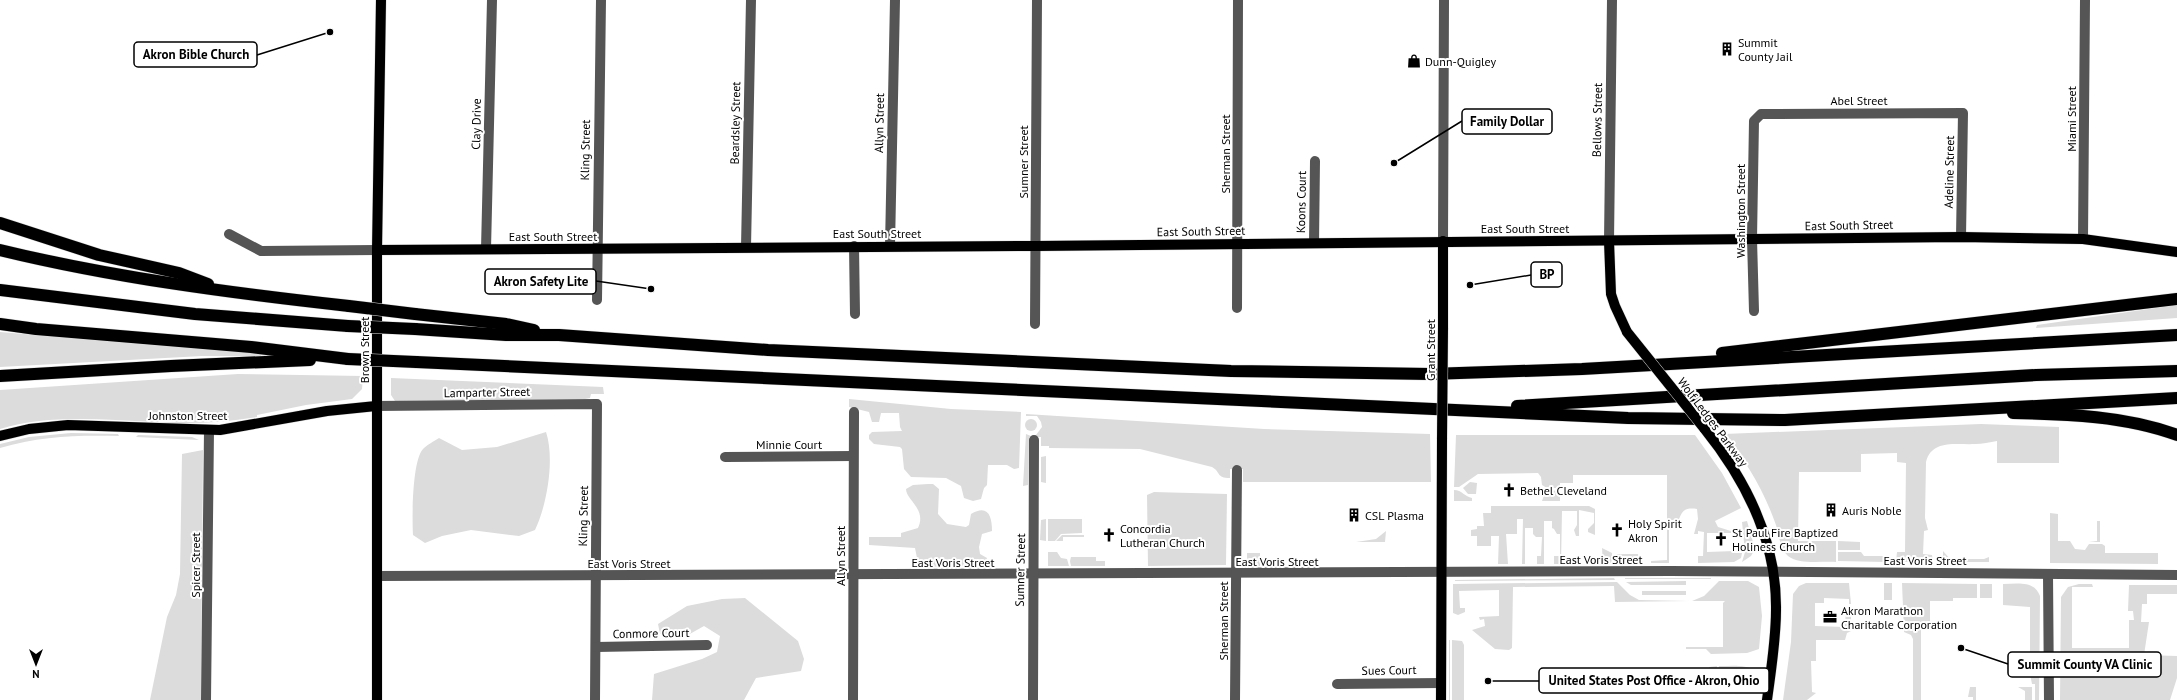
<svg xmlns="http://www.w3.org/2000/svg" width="2177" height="700" viewBox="0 0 2177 700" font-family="'PT Sans',sans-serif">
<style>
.green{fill:#dcdcdc}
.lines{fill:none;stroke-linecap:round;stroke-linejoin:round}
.major-casing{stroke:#dbdbdb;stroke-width:11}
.highway-casing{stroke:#dbdbdb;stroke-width:13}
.minor{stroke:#555;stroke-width:10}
.major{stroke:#000;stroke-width:10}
.highway{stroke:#000;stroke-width:12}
.major-bridge-casing{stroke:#dbdbdb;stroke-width:11;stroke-linecap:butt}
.highway-bridge-casing{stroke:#dbdbdb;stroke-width:13;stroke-linecap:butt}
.major-bridge{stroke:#000;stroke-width:10}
.highway-bridge{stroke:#000;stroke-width:12}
.labels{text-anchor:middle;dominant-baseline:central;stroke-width:4;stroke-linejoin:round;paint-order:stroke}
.poi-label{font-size:12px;fill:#000;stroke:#fff;text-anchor:start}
.street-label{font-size:12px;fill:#000;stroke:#fff}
.leader{fill:none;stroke:#000;stroke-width:1.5}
.callout-dot{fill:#000;stroke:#fff;stroke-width:1.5}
.callout{fill:#fff;stroke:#000;stroke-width:1.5}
.callout-label{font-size:13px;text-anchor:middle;font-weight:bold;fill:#000}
</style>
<rect width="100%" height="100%" fill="#fff"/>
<!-- green -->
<g class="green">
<polygon points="2177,305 2177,318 2036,328 2037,325"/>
<polygon points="0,332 261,354 261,356 202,356 0,367"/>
<path d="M238 374 363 376 362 389 352 399 306 405 257 415V417C222 423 189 424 154 422 101 420 51 414 0 429V390Z"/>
<polygon points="391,378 603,387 604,394 591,394 590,398 585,399 395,401 391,395"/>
<polygon points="849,399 951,409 1021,412 1019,468 1014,469 1007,465 988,465 987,485 984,488 981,499 973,501 964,498 961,486 946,478 911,477 904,469 902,449 900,447 874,444 869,439 869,435 872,432 902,431 900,427 899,413 881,413 879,422 872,422 869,412 849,407"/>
<path d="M1026 414 1264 429 1430 434 1431 482H1243V469H1230V478C1216 478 1221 472 1212 467L1140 449 1049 448V446H1041V437H1029L1028 485 1023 486 1026 434 1031 436 1036 435 1042 427 1041 422 1037 416H1026Z"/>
<circle cx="1031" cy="425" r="6"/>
<path d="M1981 424 2059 427V463H1997V441C1990 442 1982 444 1975 444 1956 445 1932 439 1926 462L1925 518 1928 530 1924 531 1923 554 1932 555 1933 562H1896L1897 552H1905L1906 463 1897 462V453L1861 454V472H1799L1798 541H1836V562C1821 561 1800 565 1788 556 1780 549 1779 535 1776 525 1764 491 1747 462 1724 434Z"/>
<path d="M546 432C555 459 547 505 535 530L519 536 471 530 442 536 425 543 413 535C412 518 412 461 423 449 427 445 434 441 439 438L462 450 497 447Z"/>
<path d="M71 433 118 434 119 436C78 435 40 436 0 448V444L29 437Z"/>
<polygon points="138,435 192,437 199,440 136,437"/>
<path d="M1456 435H1695L1722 473 1741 508 1715 521 1718 527 1731 531V533H1707V552L1735 551V553H1742L1741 558 1734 562 1698 563V556H1703L1704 532 1698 531V534H1694L1698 519 1697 509C1682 507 1681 513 1677 526L1669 529V563H1651V561L1667 560V475H1573V483H1560V488H1547L1542 485 1541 477 1538 473 1478 474 1459 487H1454Z"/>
<polygon points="203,450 201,700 150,700 167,617 176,595 180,574 182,454"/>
<polygon points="1046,456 1046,483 1041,482 1041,457"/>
<polygon points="1470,482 1477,483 1476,494 1468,494 1463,488"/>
<path d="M928 484H933L939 489 938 514 947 524 966 527 969 525 971 514C988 504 992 516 992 531L982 534 979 547 980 554 987 558 985 565 924 567 918 563 915 548 869 545V537H901V533L918 528C927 509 906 500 906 489L913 485Z"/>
<path d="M1454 490C1462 490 1465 497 1472 498V501H1454Z"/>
<polygon points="1546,490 1560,491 1560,501 1542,501"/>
<polygon points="1154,492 1227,494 1226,565 1148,566 1147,495"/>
<polygon points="1491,506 1589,506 1595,509 1595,535 1588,532 1588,529 1594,523 1594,513 1579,510 1579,536 1576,536 1574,530 1577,525 1577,511 1562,511 1561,564 1554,564 1554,556 1560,556 1560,534 1557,534 1554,529 1552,528 1552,521 1544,521 1544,564 1537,564 1537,556 1541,556 1542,537 1536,537 1533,534 1533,528 1525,528 1525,564 1522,564 1523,519 1517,519 1517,534 1506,534 1508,564 1498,564 1499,536 1491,536 1491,546 1477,546 1477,536 1471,536 1471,530 1477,529 1477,526 1484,526 1483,513 1491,513"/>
<polygon points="2050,513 2058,514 2058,541 2070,541 2075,549 2085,550 2089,544 2102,544 2105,546 2105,553 2158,553 2158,564 2050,563"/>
<polygon points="1046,519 1046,541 1040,540 1041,520"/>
<polygon points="1048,519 1082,519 1082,533 1061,534 1055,541 1048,541"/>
<polygon points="1747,521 1755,549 1751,556 1742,562 1745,552 1742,522"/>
<polygon points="2097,521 2100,521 2100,542 2089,542 2097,541"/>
<polygon points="1386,531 1385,542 1356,542 1376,539"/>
<polygon points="1062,535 1084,535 1084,537 1063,537 1063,541 1056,541"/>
<polygon points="1838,541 1860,542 1860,550 1838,550"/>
<polygon points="1602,548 1612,553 1612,563 1603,563"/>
<polygon points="1943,551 1950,559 1984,559 1989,557 1989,562 1943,562"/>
<polygon points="1048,552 1057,552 1061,558 1067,559 1069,566 1048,566"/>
<polygon points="1838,552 1861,552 1864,556 1885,556 1885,562 1838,561"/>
<rect x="1247" y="553" width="13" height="13"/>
<polygon points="1617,554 1638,554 1639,563 1617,563"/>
<polygon points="1071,557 1096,557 1096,561 1105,561 1105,566 1071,566 1070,561"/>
<polygon points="1614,578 1615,580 1455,581 1455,580"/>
<rect x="1625" y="578" width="86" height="1"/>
<polygon points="1686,581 1686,585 1631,585 1626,582"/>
<polygon points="1719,581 1748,581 1759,587 1762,616 1759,649 1747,653 1711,654 1706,649 1686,649 1686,647 1723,647 1723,603 1725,601 1692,601 1704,596"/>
<polygon points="1617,582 1630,595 1639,600 1690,601 1615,602 1614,586 1513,587 1512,648 1509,650 1495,649 1472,630 1485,626 1484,619 1480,620 1479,617 1499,616 1499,590 1459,591 1460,608 1465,608 1465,612 1458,615 1453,613 1453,584"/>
<polygon points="1806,583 1849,583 1851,604 1849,604 1849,599 1824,598 1824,603 1815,603 1815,626 1845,627 1846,607 1851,607 1851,631 1847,633 1845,640 1816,640 1816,661 1811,661 1812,692 1816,693 1807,700 1783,700 1791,642 1793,594 1799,586"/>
<rect x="1884" y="583" width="8" height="17"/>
<polygon points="1902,583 1977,584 1977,598 1953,598 1953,601 1930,601 1930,621 1921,622 1921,700 1913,700 1913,639 1911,635 1904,632"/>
<rect x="1980" y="584" width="12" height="14"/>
<path d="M2003 584C2017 584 2034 580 2040 596L2039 700H2035V684H2032L2030 674V607L2003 605Z"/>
<polygon points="2079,584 2092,584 2093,587 2072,587 2072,648 2129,648 2129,620 2134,620 2133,611 2128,611 2129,585 2177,585 2177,594 2147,594 2147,604 2142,604 2141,622 2149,622 2144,655 2177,656 2177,678 2170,700 2060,700 2061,597 2068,587"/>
<rect x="1642" y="591" width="44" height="4"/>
<polygon points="745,598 798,641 804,659 801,671 756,678 744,700 652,700 654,674 702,659 717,652 720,636 704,626 688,635 660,634 658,624 687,606 722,599"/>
<rect x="1449" y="640" width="1" height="60"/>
<polygon points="1452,640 1462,641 1464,645 1464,700 1452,700"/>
<polygon points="1717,666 1712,693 1709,693 1709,667"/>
<path d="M1719 666C1732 666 1745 664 1756 671L1753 687 1724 688 1715 690V683Z"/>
<polygon points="1970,687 1976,687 1976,700 1973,700 1973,697 1968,697"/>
<polygon points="2018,687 2032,687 2032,700 2025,700 2025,691"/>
</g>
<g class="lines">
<!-- major casing -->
<g class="major-casing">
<g id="major">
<polyline points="1609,241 1611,294 1615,306 1627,332"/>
<polyline points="377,250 1035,246 1961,237 2083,239 2177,252"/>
<polyline points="1443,328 1443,241"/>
<path d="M1704 428C1746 480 1777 541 1776 610 1776 640 1771 670 1767 700"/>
<polyline points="0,436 29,429 68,425 220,430 327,411 376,406"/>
<polyline points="377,700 377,250 381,0"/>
<polyline points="1441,700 1442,439"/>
</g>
</g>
<!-- highway casing -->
<g class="highway-casing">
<g id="highway">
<polyline points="0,223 99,255 179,273 208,284"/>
<path d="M0 250C115 278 232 293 349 306"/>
<polyline points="0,290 195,314 348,326"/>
<polyline points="415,314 506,324 534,330"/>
<polyline points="0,324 36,329 251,347 348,359"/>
<polyline points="415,329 506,335 559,335 768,350 1231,371 1430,374 1582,369 2177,335"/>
<polyline points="1722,353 2177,299"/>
<polyline points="416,362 1628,418 1785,420 2177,398"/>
<polyline points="0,376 171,366 310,360"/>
<polyline points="1517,406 2036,375 2177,371"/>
<path d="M2013 413C2067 414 2126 416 2177 435"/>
</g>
</g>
<!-- minor -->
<g class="minor">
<polyline points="229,234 261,251 377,250"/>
<polyline points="2083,239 2085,0"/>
<polyline points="1443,241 1444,0"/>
<polyline points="1609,241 1612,0"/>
<polyline points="1314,243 1315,161"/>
<polyline points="854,246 855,314"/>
<polyline points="890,246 895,0"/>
<polyline points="746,247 751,0"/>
<polyline points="486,249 492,0"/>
<polyline points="597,300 601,0"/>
<polyline points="1237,308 1238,0"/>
<polyline points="1754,311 1752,239 1754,121 1761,114 1963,113 1961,237"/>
<polyline points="1035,324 1037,0"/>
<polyline points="376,406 597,404 595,700"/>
<polyline points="725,457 853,456"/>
<polyline points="2048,574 2049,700"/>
<polyline points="377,576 1671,571 2177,575"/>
<polyline points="596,647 707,645"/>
<polyline points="1337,684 1441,683"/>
<polyline points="206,700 209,430"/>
<polyline points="853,700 854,412"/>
<polyline points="1033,700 1034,440"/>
<polyline points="1235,700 1237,470"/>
</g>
<!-- major -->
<use href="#major" class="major"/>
<!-- highway -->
<use href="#highway" class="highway"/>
<!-- major-bridge casing -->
<g class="major-bridge-casing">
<g id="major-bridge">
<polyline points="1627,332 1704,428"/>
<polyline points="1442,439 1443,328"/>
</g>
</g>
<!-- highway-bridge casing -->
<g class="highway-bridge-casing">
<g id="highway-bridge">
<polyline points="349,306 415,314"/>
<polyline points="348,326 415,329"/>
<polyline points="348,359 416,362"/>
</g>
</g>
<!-- major-bridge -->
<use href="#major-bridge" class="major-bridge"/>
<!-- highway-bridge -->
<use href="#highway-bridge" class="highway-bridge"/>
</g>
<!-- icons -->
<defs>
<g id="building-bare" transform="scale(1.08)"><path d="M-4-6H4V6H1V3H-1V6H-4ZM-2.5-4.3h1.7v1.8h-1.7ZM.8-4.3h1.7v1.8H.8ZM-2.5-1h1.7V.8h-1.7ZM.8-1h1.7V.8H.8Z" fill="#000" stroke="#fff" stroke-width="2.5" paint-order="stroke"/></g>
<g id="shop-bare" transform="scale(1.08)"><path d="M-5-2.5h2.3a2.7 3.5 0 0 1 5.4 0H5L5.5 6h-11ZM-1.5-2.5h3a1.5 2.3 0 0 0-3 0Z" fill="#000" stroke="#fff" stroke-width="2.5" paint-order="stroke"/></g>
<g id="church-bare" transform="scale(1.08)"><path d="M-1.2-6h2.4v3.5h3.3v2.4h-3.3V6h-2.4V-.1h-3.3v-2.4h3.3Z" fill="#000" stroke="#fff" stroke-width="2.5" paint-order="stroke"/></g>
<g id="office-bare" transform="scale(1.08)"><path d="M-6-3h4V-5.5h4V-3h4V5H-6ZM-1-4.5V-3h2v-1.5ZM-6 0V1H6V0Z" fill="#000" stroke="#fff" stroke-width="2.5" paint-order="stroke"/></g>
</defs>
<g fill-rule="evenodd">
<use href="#building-bare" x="1727" y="49"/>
<use href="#shop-bare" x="1414" y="61"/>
<use href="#church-bare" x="1509" y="490"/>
<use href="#building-bare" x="1831" y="510"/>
<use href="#building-bare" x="1354" y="515"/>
<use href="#church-bare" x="1617" y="530"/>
<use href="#church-bare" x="1109" y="535"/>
<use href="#church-bare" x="1721" y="539"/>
<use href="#office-bare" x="1830" y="617"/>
</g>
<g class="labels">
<!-- poi labels -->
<g class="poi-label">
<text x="1738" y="42">Summit<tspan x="1738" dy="14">County Jail</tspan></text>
<text x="1425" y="61">Dunn-Quigley</text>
<text x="1520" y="490">Bethel Cleveland</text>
<text x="1842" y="510">Auris Noble</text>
<text x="1365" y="515">CSL Plasma</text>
<text x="1628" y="523">Holy Spirit<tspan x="1628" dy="14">Akron</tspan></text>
<text x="1120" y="528">Concordia<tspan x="1120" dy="14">Lutheran Church</tspan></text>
<text x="1732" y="532">St Paul Fire Baptized<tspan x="1732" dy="14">Holiness Church</tspan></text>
<text x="1841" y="610">Akron Marathon<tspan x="1841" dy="14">Charitable Corporation</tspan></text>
</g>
<!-- street labels -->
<g class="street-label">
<text x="1859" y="100">Abel Street</text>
<text transform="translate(2071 119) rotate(-90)">Miami Street</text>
<text transform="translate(1597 120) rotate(-89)">Bellows Street</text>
<text transform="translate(735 123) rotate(-89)">Beardsley Street</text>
<text transform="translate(879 123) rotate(-89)">Allyn Street</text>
<text transform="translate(476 124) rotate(-89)">Clay Drive</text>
<text transform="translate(585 150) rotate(-89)">Kling Street</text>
<text transform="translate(1225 154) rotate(-90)">Sherman Street</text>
<text transform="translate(1023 162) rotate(-90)">Sumner Street</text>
<text transform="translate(1949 172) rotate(-89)">Adeline Street</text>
<text transform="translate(1301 202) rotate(-89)">Koons Court</text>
<text transform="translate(1740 211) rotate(-90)">Washington Street</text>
<text transform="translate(1849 225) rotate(-1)">East South Street</text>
<text x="1525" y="228">East South Street</text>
<text transform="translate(1201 231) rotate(-1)">East South Street</text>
<text x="877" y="233">East South Street</text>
<text x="553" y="236">East South Street</text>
<text transform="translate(364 350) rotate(-90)">Brown Street</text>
<text transform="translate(1430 350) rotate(-90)">Grant Street</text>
<text transform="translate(487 392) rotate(-1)">Lamparter Street</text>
<text x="188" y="415">Johnston Street</text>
<text transform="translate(1713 422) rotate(53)">Wolf Ledges Parkway</text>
<text x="789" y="444">Minnie Court</text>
<text transform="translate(583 516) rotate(-89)">Kling Street</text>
<text transform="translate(840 556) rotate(-90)">Allyn Street</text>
<text x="1601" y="559">East Voris Street</text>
<text x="1925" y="560">East Voris Street</text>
<text x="1277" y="561">East Voris Street</text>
<text x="953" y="562">East Voris Street</text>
<text x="629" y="563">East Voris Street</text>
<text transform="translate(195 565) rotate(-90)">Spicer Street</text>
<text transform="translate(1020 570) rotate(-89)">Sumner Street</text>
<text transform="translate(1223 621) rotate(-90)">Sherman Street</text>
<text transform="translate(651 633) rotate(-1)">Conmore Court</text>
<text transform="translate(1389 670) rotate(-1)">Sues Court</text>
</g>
</g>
<!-- callouts -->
<path class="leader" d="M330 32L257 55M1394 163L1462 121M1470 285L1531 275M651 289L596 281M1961 648L2008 664M1488 681L1539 681"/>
<g class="callout-dot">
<circle cx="330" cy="32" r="4"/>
<circle cx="1394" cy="163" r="4"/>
<circle cx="1470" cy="285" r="4"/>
<circle cx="651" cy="289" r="4"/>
<circle cx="1961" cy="648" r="4"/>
<circle cx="1488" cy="681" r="4"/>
</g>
<g class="callout">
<rect x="134" y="42" width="123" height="25" rx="4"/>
<rect x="1462" y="109" width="90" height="25" rx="4"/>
<rect x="1531" y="262" width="31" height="25" rx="4"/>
<rect x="485" y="269" width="111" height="25" rx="4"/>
<rect x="2008" y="652" width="153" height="25" rx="4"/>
<rect x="1539" y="668" width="230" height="25" rx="4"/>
</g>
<g class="callout-label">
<text x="196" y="59">Akron Bible Church</text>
<text x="1507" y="126">Family Dollar</text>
<text x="1547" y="279">BP</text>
<text x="541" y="286">Akron Safety Lite</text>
<text x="2085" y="669">Summit County VA Clinic</text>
<text x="1654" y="685">United States Post Office - Akron, Ohio</text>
</g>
<!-- north arrow -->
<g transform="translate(36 664) rotate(180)" stroke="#ffffff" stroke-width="3" paint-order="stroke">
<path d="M0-3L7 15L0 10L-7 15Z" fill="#000000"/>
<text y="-6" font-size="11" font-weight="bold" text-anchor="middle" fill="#000000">N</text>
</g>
</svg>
